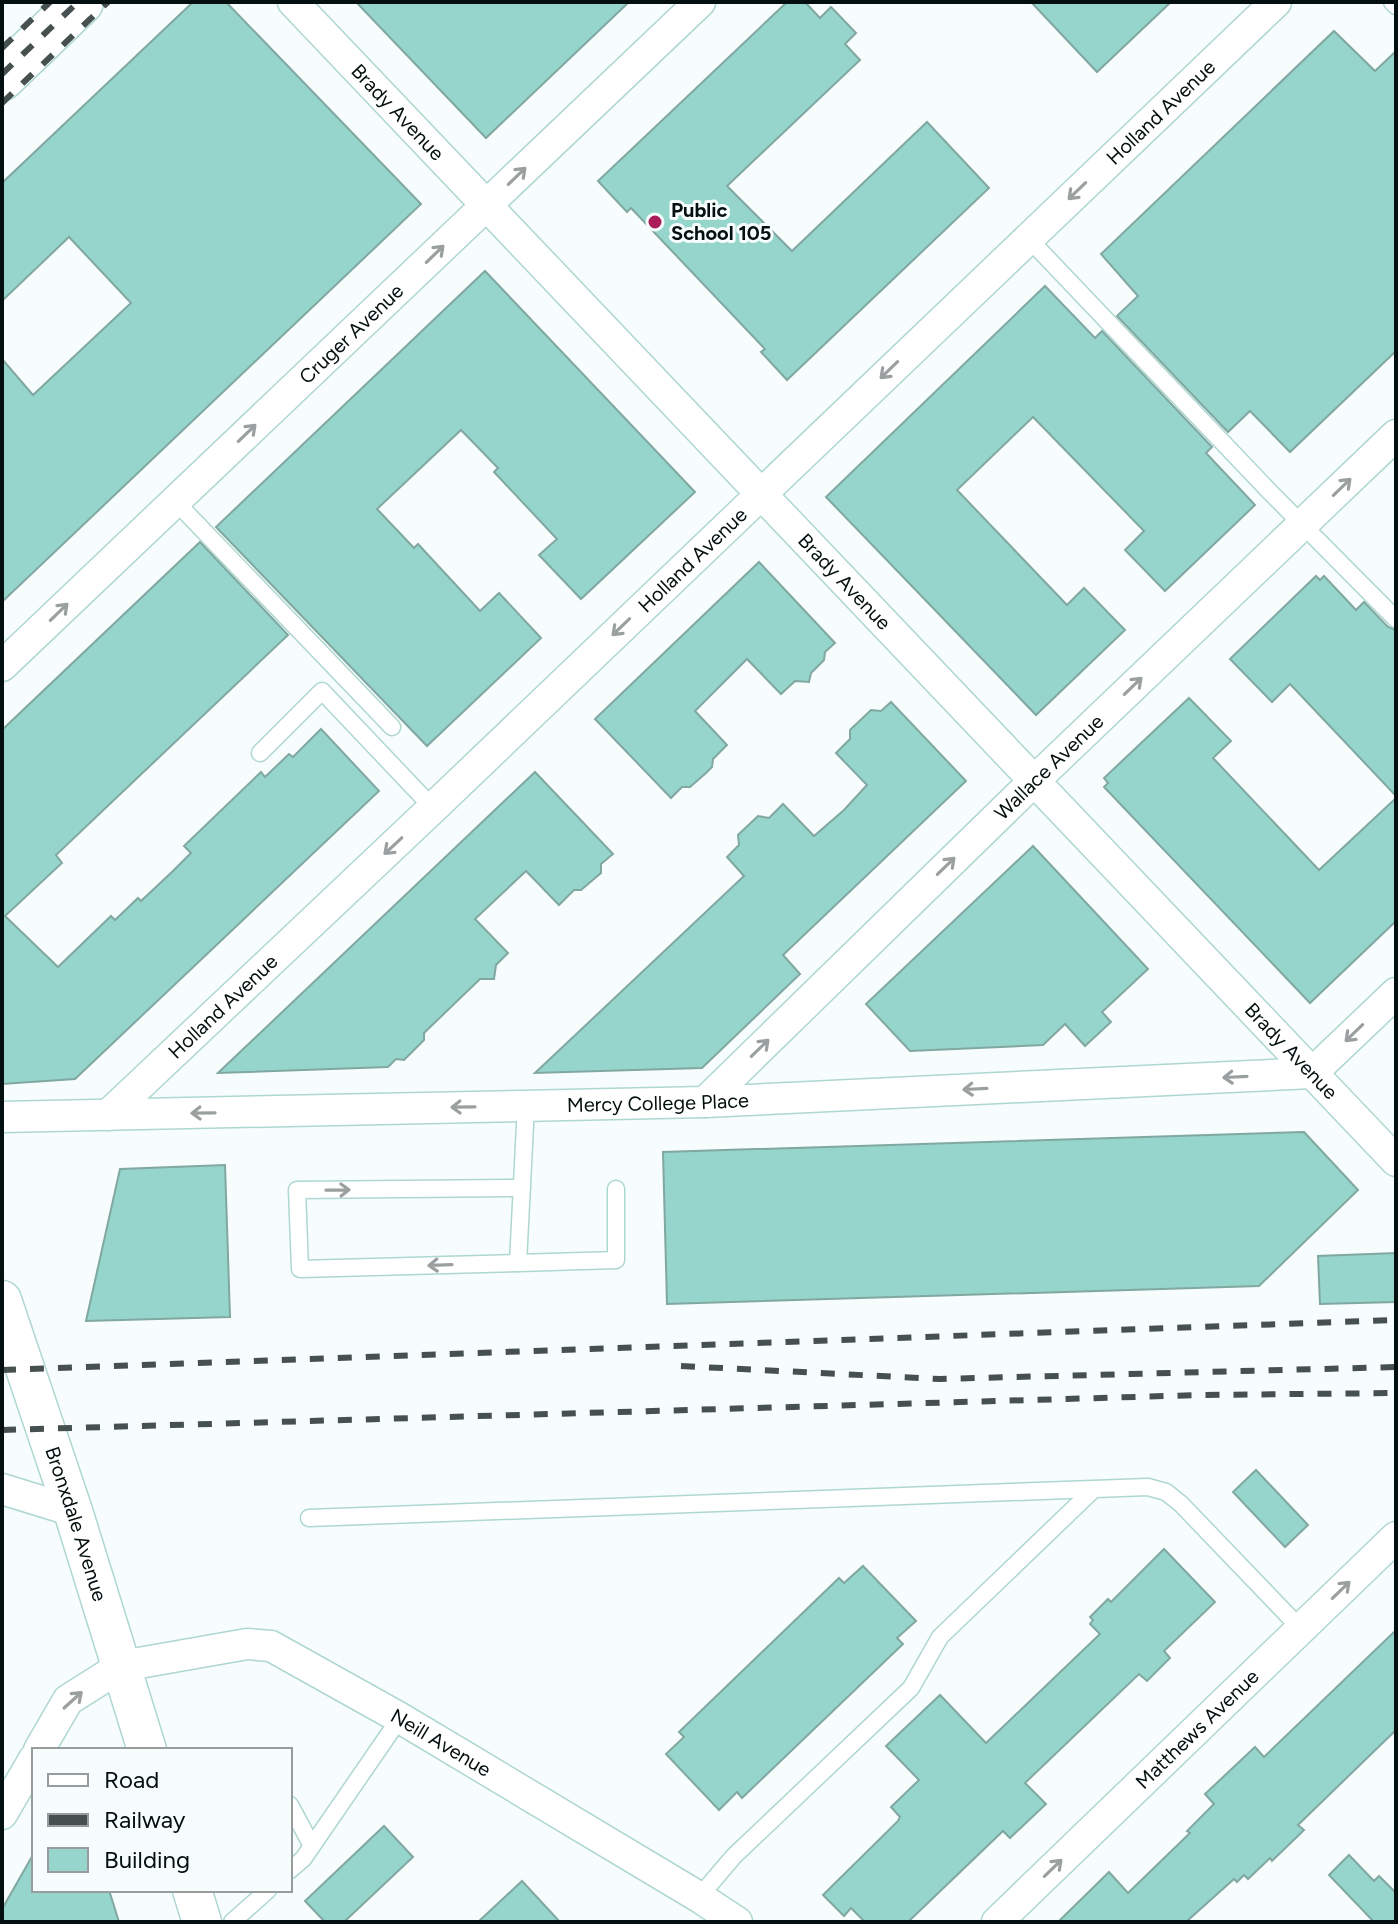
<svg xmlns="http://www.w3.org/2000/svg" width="1398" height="1924" viewBox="0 0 1398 1924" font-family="Figtree,sans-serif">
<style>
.building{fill:#96d5cc;stroke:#81a7a1;stroke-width:2}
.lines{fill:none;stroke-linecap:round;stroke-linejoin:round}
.service-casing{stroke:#afd7d1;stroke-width:19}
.minor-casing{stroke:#afd7d1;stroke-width:33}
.tertiary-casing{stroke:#afd7d1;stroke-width:41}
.secondary-casing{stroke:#afd7d1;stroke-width:47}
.service{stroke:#fff;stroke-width:16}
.minor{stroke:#fff;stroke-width:30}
.tertiary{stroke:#fff;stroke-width:38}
.secondary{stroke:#fff;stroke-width:44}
.rail{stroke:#45504f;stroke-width:6;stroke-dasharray:14 14;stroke-linecap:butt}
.oneway{stroke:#9a9f9f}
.poi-dot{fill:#ab1d5a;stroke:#f6fdfc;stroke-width:3}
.labels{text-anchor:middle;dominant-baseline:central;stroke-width:6;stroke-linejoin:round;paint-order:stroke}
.street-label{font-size:20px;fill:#03100f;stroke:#f6fdfc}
.poi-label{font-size:20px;font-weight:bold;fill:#03100f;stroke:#f6fdfc;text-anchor:start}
</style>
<rect width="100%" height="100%" fill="#f6fdfc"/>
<!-- building -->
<g class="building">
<polygon points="193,2 226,2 421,204 2,602 2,359 33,395 131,303 69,237 2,301 2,183"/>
<polygon points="356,2 629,2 486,138"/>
<polygon points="787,2 805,2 820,18 831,7 856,33 845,44 860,60 727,186 792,251 927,122 989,188 787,380 761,352 765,349 631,208 627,212 598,181"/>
<polygon points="1031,2 1171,2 1097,72"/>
<polygon points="1334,31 1375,71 1396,51 1396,351 1290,452 1250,411 1228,432 1117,316 1138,296 1101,254"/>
<polygon points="485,271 695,492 581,599 539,555 557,539 494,472 498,468 461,430 377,509 414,548 418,544 480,611 499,593 541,638 427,746 216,527"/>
<polygon points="1045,286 1095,338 1102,331 1212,447 1206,453 1255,505 1165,591 1125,550 1144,531 1033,417 957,490 1067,605 1084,588 1125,630 1036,715 826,497"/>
<polygon points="200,542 288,635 56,855 62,863 5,916 58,967 111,916 115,920 138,898 141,901 173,871 191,853 184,846 261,772 265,777 289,754 293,757 321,729 379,791 75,1079 2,1084 2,730"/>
<polygon points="759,562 835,643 825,652 824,660 811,673 809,682 795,681 781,694 747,659 695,711 727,745 713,759 712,767 706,773 690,787 682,787 671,798 595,719"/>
<polygon points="1316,576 1320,580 1324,576 1356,610 1364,602 1388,627 1396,630 1396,796 1290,684 1272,702 1230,659"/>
<polygon points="1189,698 1231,741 1213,758 1319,870 1396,798 1396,921 1310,1003 1104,787 1108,783 1104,778"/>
<polygon points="891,702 966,781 783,955 800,974 702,1068 535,1073 744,876 727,857 739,845 738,835 758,816 769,818 783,804 814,836 844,810 867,785 836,753 850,739 850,730 871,710 881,711"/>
<polygon points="535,772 613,854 601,864 601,873 581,890 574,890 559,905 526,871 475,919 508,953 496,965 494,979 480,979 424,1033 424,1040 404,1060 396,1059 388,1067 218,1073"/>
<polygon points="1033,846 1148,969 1102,1012 1111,1022 1085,1046 1065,1024 1043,1045 910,1051 866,1004"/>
<polygon points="1304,1132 1358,1190 1259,1286 667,1304 663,1152"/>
<polygon points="225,1165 230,1317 86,1321 120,1169"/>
<polygon points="1396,1253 1396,1302 1320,1304 1318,1256"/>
<polygon points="1256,1470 1308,1525 1285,1547 1233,1492"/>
<polygon points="1164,1549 1215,1602 1164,1651 1170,1658 1147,1681 1139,1674 1025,1783 1046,1804 1010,1838 1003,1831 908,1922 865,1922 851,1908 844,1916 823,1895 898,1821 900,1817 891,1807 919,1780 886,1746 940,1695 986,1743 1100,1634 1090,1624 1093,1620 1090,1617 1108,1599 1111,1602"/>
<polygon points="863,1566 916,1621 897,1638 903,1644 742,1798 737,1792 719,1810 666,1754 684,1737 679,1732 839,1578 844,1583"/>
<polygon points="1396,1630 1396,1730 1298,1825 1304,1830 1272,1861 1270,1858 1248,1879 1244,1875 1237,1882 1234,1879 1186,1922 1058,1922 1109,1872 1128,1893 1190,1833 1187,1831 1214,1804 1205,1794 1255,1747 1264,1757"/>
<polygon points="384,1826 413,1857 344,1922 325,1922 305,1901"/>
<polygon points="34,1853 34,1890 109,1890 119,1922 2,1922 2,1909"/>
<polygon points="1349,1855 1374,1881 1379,1876 1396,1893 1396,1922 1374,1922 1329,1875"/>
<polygon points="522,1881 560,1922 478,1922"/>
</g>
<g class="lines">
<!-- service casing -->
<g class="service-casing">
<g id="service">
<polyline points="1392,2 1396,6"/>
<polyline points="1028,238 1269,491 1396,619"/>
<polyline points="175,501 392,727"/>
<polyline points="260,753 322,691 433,808"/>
<polyline points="526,1105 518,1263 616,1260 616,1189"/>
<polyline points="518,1263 300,1269 297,1190 522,1188"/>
<polyline points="309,1518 1148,1487 1166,1492 1181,1504 1301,1629"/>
<polyline points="290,1805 312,1846"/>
<polyline points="290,1870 303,1859 400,1718"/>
<polyline points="699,1897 734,1856 911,1688 940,1637 1093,1490"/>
<polyline points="232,1922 268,1890"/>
</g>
</g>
<!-- minor casing -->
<g class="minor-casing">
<g id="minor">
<path id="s1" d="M293 2 1396 1161"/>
<path id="s2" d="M2 666 700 2"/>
<path id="s3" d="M705 1102 1034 781 1396 435"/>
<path id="s4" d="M108 1115 433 808 1276 2"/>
<path id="s5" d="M2 1117 705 1102 1312 1073 1396 993"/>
<polyline points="2,1489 73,1511"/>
<path id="s6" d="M39 1750 68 1700 122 1666 247 1644 271 1646 400 1718 699 1897 737 1922"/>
<polyline points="2,1814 34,1759"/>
<path id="s7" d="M997 1922 1396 1537"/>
</g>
</g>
<!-- tertiary casing -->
<g class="tertiary-casing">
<g id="tertiary">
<path id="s8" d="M2 1300 73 1511 147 1750"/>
<polyline points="192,1890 202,1922"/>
</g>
</g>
<!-- secondary casing -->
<g class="secondary-casing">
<polyline id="secondary" points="2,78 81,2"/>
</g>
<!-- service -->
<use href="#service" class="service"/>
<!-- minor -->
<use href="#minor" class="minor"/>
<!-- tertiary -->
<use href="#tertiary" class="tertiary"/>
<!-- secondary -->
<use href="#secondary" class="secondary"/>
<!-- rail -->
<g class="rail">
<polyline points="2,48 50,2"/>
<polyline points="2,74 78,2"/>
<polyline points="2,103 108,2"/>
<polyline points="681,1366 940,1379 1396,1367"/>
<polyline points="2,1370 1396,1320"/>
<polyline points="2,1430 1202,1395 1396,1393"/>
</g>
</g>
<!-- one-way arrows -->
<defs><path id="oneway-shaft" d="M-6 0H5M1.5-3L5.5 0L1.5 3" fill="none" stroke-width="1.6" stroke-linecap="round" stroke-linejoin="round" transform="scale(2)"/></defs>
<g class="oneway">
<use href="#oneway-shaft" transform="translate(517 176) rotate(-44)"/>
<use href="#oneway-shaft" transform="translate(1077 191) rotate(136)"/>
<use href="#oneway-shaft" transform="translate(435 254) rotate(-44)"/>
<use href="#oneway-shaft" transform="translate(889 370) rotate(136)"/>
<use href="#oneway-shaft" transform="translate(247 433) rotate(-44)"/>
<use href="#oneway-shaft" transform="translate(1342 487) rotate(-44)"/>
<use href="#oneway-shaft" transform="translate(59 612) rotate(-44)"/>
<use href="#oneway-shaft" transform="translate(621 627) rotate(136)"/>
<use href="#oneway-shaft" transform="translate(1133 686) rotate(-44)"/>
<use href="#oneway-shaft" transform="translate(393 846) rotate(137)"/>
<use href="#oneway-shaft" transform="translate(946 866) rotate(-44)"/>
<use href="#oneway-shaft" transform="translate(1354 1033) rotate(136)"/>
<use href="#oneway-shaft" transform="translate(760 1048) rotate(-44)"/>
<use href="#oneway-shaft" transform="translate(1235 1077) rotate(177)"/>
<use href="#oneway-shaft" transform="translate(975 1089) rotate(177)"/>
<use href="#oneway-shaft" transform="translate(463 1107) rotate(179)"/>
<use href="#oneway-shaft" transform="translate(203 1113) rotate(179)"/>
<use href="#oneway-shaft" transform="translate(338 1190) rotate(-1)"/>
<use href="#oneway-shaft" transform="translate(440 1265) rotate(178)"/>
<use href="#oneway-shaft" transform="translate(1341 1590) rotate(-44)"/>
<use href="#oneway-shaft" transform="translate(73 1700) rotate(-42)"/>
<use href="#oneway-shaft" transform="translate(1053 1868) rotate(-44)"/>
</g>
<!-- markers -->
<circle class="poi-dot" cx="655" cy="222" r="8"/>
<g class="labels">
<!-- street labels -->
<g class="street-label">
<text stroke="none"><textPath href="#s4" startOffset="1454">Holland Avenue</textPath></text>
<text stroke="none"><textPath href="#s1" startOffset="152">Brady Avenue</textPath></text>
<text stroke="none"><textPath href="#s2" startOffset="482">Cruger Avenue</textPath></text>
<text stroke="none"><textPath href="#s4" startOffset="806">Holland Avenue</textPath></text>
<text stroke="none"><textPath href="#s1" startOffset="800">Brady Avenue</textPath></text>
<text stroke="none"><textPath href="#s3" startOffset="480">Wallace Avenue</textPath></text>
<text stroke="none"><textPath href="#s4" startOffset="158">Holland Avenue</textPath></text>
<text stroke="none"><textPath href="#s1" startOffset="1448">Brady Avenue</textPath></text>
<text stroke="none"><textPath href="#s5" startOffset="656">Mercy College Place</textPath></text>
<text stroke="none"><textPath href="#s8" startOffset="236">Bronxdale Avenue</textPath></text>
<text stroke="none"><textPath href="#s7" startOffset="278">Matthews Avenue</textPath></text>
<text stroke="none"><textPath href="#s6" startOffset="468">Neill Avenue</textPath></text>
</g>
<!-- poi labels -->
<g class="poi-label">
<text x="671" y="210">Public<tspan x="671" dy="23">School 105</tspan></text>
</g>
</g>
<!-- border -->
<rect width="1398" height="1924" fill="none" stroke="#03100f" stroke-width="8"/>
<!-- legend -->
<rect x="32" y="1748" width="260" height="144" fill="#f6fdfc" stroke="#959e9d" stroke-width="2"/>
<rect x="48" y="1774" width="40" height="12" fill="#ffffff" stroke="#959e9d" stroke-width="2"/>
<text x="104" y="1788" font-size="24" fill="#03100f">Road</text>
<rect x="48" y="1814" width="40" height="12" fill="#45504f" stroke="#959e9d" stroke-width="2"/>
<text x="104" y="1828" font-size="24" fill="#03100f">Railway</text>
<rect x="48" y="1848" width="40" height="24" fill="#96d5cc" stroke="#959e9d" stroke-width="2"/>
<text x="104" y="1868" font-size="24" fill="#03100f">Building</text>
</svg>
